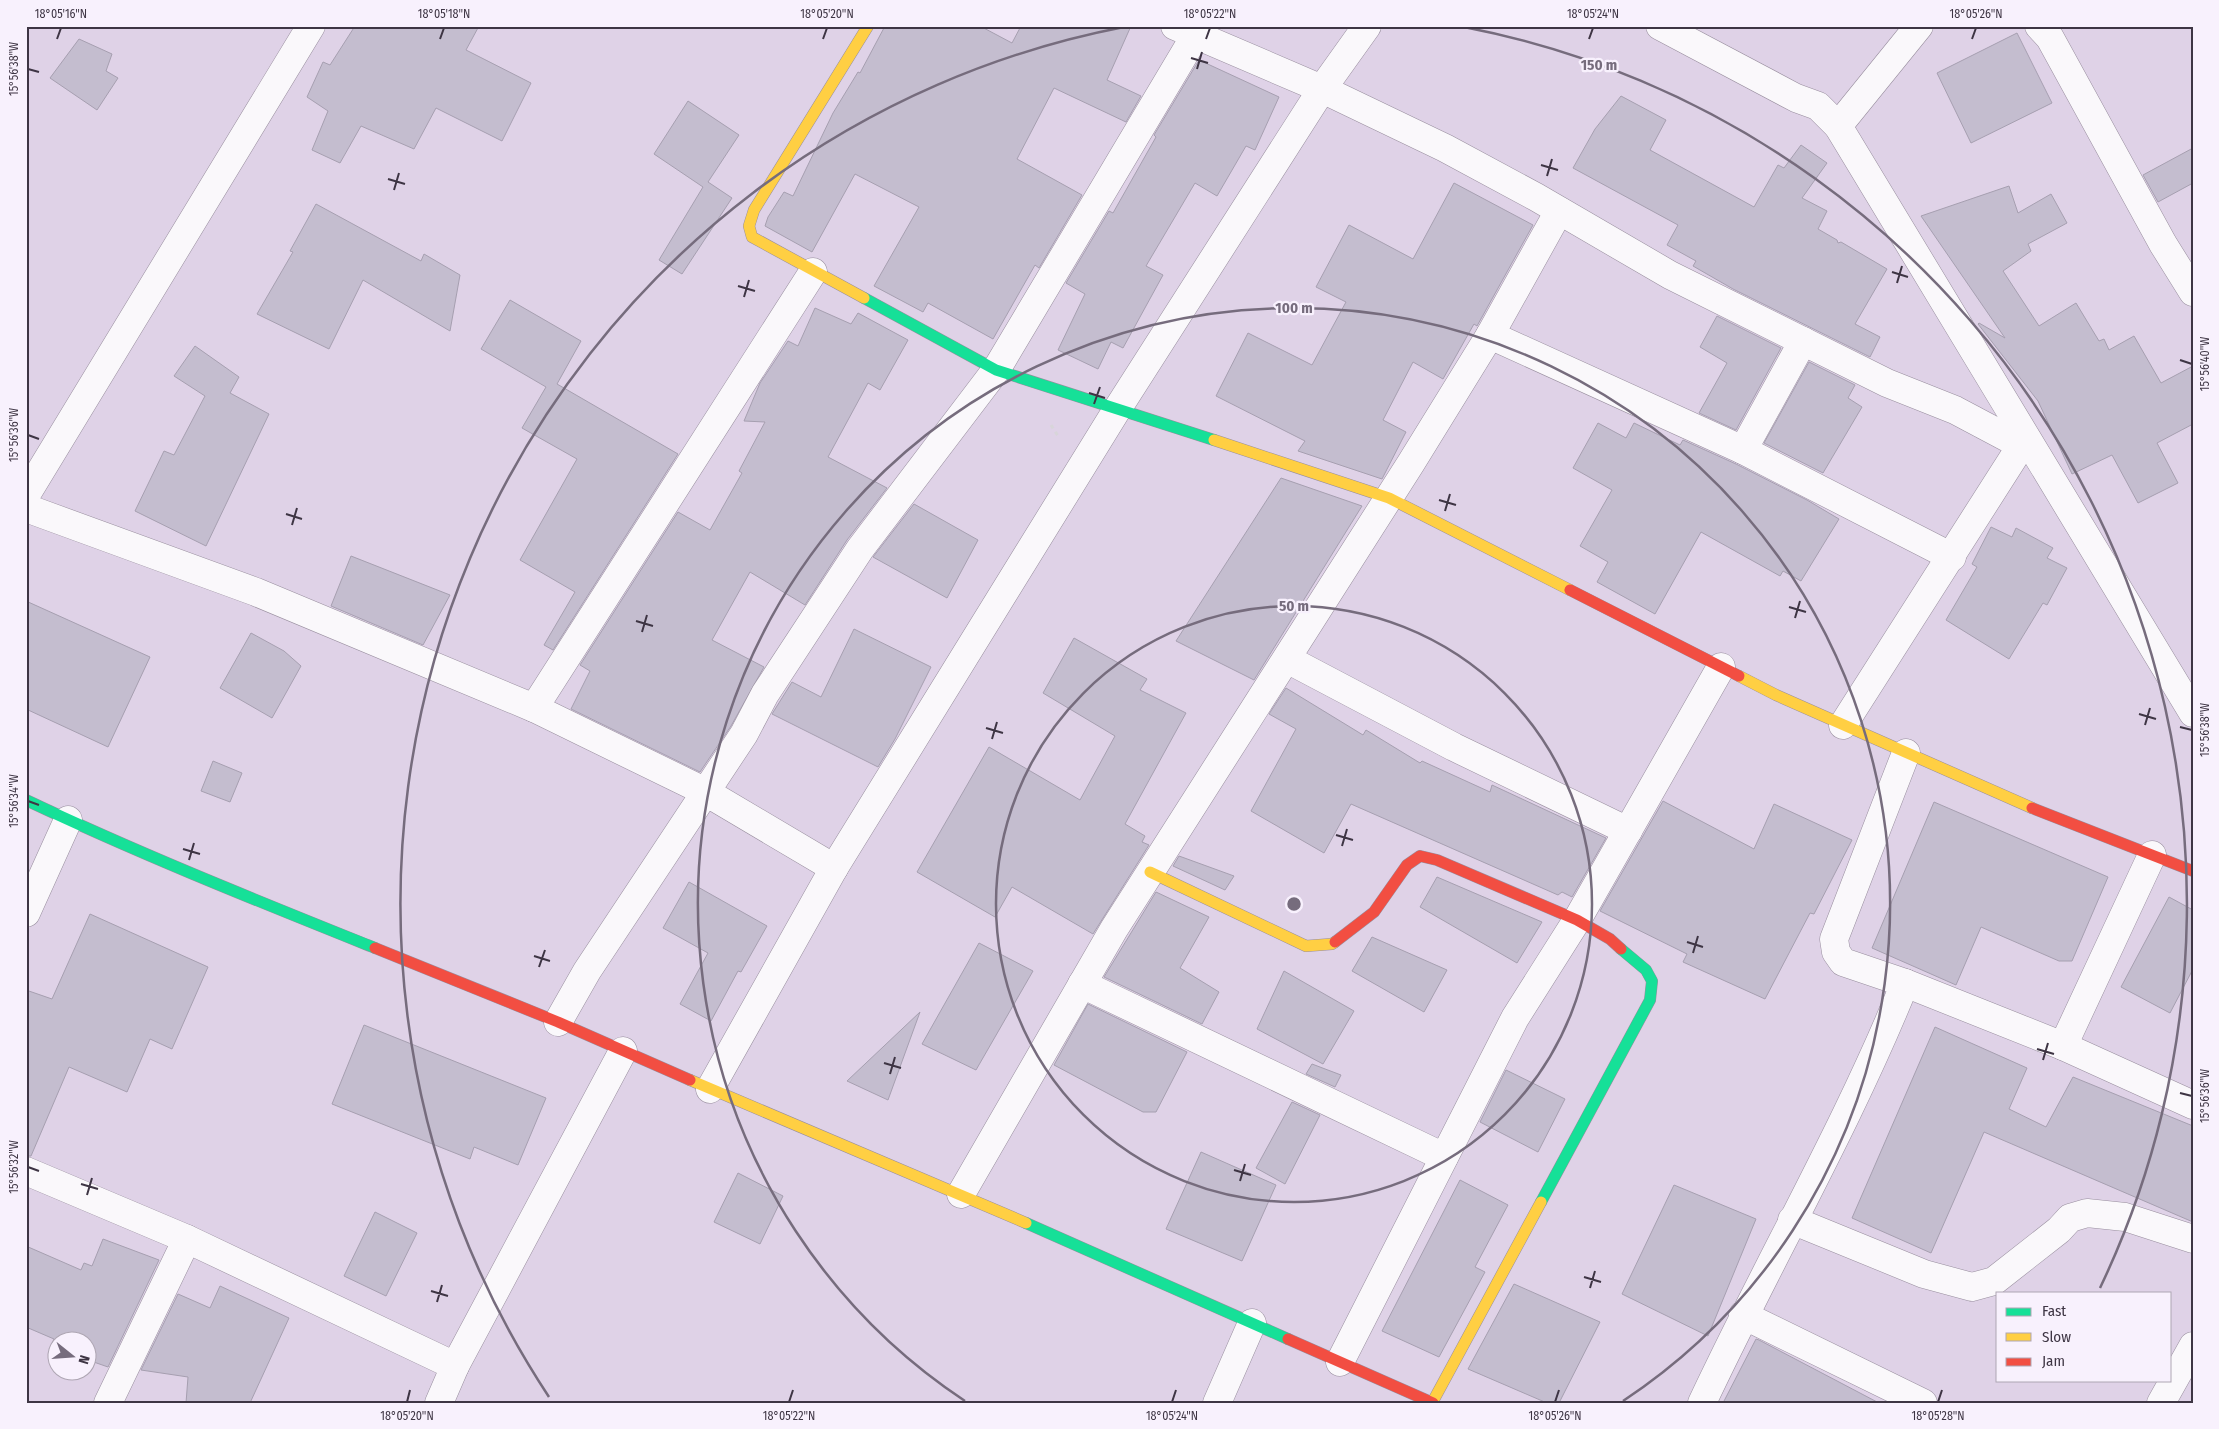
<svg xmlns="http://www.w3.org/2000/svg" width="2219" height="1429" viewBox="0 0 2219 1429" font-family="'Fira Sans Condensed',sans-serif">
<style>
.building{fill:#c4bdcf;stroke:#a69fb0}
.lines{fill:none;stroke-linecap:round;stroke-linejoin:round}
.street-casing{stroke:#988e9e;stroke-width:29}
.fast-casing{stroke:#988e9e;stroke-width:12}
.slow-casing{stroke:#988e9e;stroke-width:12}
.jam-casing{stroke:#988e9e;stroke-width:12}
.path{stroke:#d8d5da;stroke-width:3;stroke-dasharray:4 4;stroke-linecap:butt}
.street{stroke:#faf8fb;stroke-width:28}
.fast{stroke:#16e098;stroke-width:11}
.slow{stroke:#ffcf43;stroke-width:11}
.jam{stroke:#f24e42;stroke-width:11}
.ticks{fill:none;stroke:#3e3544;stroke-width:2}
.ring{fill:none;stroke:#766c7d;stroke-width:2.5}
.centre{fill:#766c7d;stroke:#f8f1fd;stroke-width:2.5}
.ring-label{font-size:15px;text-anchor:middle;font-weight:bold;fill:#766c7d;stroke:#f8f1fd;stroke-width:4.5;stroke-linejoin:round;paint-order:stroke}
.neatline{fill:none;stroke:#3e3544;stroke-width:2}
.ticks-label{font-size:12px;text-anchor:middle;fill:#3e3544}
</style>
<rect width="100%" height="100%" fill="#dfd2e7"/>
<!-- building -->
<g class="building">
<polygon points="355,26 479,26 466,50 531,83 502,141 436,108 414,149 361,126 340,163 312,150 328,111 307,97 323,62 330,65"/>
<polygon points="885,26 980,26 1012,43 1021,26 1131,26 1107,80 1141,96 1126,122 1054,88 1017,159 1082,195 1039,268 1035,265 993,339 928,303 923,312 874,286 919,207 855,174 812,252 765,226 768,217 784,192 793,196 833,113 858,72 860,73"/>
<polygon points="2017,33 2052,103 1971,143 1937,73"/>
<polygon points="79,39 112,54 106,71 118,78 97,110 50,78"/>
<polygon points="1199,60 1279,97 1255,150 1246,146 1217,196 1195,183 1146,266 1163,275 1123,348 1111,342 1098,369 1058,350 1085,294 1066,283 1109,211 1113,213 1156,137 1154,135"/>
<polygon points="1621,96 1666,120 1650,150 1754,207 1778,165 1784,168 1801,145 1827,163 1802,198 1827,211 1818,229 1837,240 1838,243 1841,242 1887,269 1855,324 1880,337 1870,357 1733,289 1693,266 1696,261 1667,245 1678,225 1573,168 1595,129"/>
<polygon points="688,101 739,135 708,182 732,198 682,274 659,260 703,187 654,154"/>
<polygon points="2193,148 2193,183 2158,202 2143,175"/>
<polygon points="1454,183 1533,225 1477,326 1474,324 1443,379 1413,362 1383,420 1406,432 1382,479 1298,451 1305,441 1216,396 1248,333 1312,365 1346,302 1316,287 1349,225 1413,259"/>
<polygon points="2009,186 2018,213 2051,194 2067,223 2028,244 2031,251 2003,271 2039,326 2076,303 2099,341 2104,339 2109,350 2134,336 2161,383 2193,366 2193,424 2157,443 2178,483 2138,503 2112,455 2072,474 2038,401 1978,324 1979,323 2005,338 1921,216"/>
<polygon points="316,204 421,261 424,254 460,275 450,331 363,280 329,349 257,314 293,252 290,251"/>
<polygon points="510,300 581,341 557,384 678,454 553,650 544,645 575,592 520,560 577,459 522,428 546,387 481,349"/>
<polygon points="815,308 851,324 858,313 908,340 880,390 868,383 828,457 887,488 847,540 805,605 750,572 712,640 764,667 731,726 700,772 571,709 590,671 580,665 678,512 710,530 742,473 739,471 765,422 744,421 760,383 788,341 798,346"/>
<polygon points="1717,316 1781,348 1736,430 1699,413 1727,363 1700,347"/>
<polygon points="195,346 239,377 230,393 269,414 206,546 135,511 164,451 174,455 205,396 174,376"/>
<polygon points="1809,362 1855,385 1848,398 1862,407 1823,473 1764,443"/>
<polygon points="1598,423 1626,438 1634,423 1680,445 1683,440 1736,464 1807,500 1839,519 1801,581 1783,571 1780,576 1701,532 1655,614 1597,582 1608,562 1580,546 1612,490 1573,468"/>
<polygon points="1281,478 1362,506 1254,680 1176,641"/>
<polygon points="914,504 978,540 947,598 873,557"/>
<polygon points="1991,527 2012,537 2016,528 2053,548 2047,558 2067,568 2047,605 2043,603 2009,659 1946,620 1977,567 1972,564"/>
<polygon points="351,556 450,595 423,645 331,606"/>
<polygon points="26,601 150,657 108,747 26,709"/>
<polygon points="854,629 931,667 895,739 878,767 772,714 792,682 821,697"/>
<polygon points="251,633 284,651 301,666 272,718 220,688"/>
<polygon points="1074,638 1147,679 1140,690 1186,713 1125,824 1145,836 1142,842 1149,845 1093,934 1012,887 995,917 917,872 989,747 1080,800 1115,736 1043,693"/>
<polygon points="1286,688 1363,735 1366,730 1420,763 1422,761 1490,792 1492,785 1606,838 1572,897 1562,892 1558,895 1351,804 1324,853 1251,811 1296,729 1269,714"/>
<polygon points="213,761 242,773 230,802 201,791"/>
<polygon points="1663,801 1754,849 1774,804 1852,840 1814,914 1810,913 1765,999 1683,962 1687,954 1600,911"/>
<polygon points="1934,802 2108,877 2072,961 2059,961 1981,927 1956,985 1872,948"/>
<polygon points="1179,856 1234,876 1225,890 1173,866"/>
<polygon points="1437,877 1542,922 1517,963 1420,907"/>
<polygon points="689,882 767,926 741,972 738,971 711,1021 680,1004 708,953 663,928"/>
<polygon points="1156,892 1209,917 1180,968 1219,992 1202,1024 1104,977"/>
<polygon points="2169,897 2193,910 2193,969 2170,1013 2121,987"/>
<polygon points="90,914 208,967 172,1049 150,1039 127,1092 69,1067 31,1156 26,1156 26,990 52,999"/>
<polygon points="1372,937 1447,970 1424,1012 1352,971"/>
<polygon points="979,943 1033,971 976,1070 922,1044"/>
<polygon points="1284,971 1354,1011 1323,1064 1257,1029"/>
<polygon points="1088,1004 1187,1052 1156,1112 1143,1112 1054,1065"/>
<polygon points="920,1012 888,1100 847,1081"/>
<polygon points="364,1025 546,1098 518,1165 474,1147 470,1159 332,1104"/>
<polygon points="1935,1027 2027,1068 2009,1109 2046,1127 2073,1077 2193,1126 2193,1222 1984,1132 1931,1253 1852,1218"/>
<polygon points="1312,1064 1341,1075 1335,1087 1306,1074"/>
<polygon points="1506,1070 1565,1099 1538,1152 1480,1122"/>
<polygon points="1292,1102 1320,1115 1285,1184 1256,1168"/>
<polygon points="1201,1152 1276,1185 1242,1261 1166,1229"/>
<polygon points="738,1173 783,1196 760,1244 714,1222"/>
<polygon points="1460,1180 1508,1205 1475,1267 1485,1272 1439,1357 1382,1331"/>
<polygon points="1674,1185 1756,1219 1708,1336 1622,1294"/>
<polygon points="375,1212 417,1233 386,1296 344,1276"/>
<polygon points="103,1239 159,1260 108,1367 88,1360 88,1342 58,1342 58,1348 51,1346 54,1339 26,1327 26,1246 81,1270 84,1263 92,1266"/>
<polygon points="1514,1284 1600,1322 1559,1403 1547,1403 1468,1369"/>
<polygon points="220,1286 289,1318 250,1403 186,1403 188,1377 141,1370 178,1294 210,1308"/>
<polygon points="1756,1339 1759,1340 1879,1403 1723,1403"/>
</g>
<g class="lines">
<!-- street casing -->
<g class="street-casing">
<g id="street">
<polyline points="1175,26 1322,89 1445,148 1536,197 1670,275 1887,383 1955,410 2021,445"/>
<polyline points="1660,26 1796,98 1818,106 1838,126 2193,713"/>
<polyline points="2039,26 2050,38 2163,244 2193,292"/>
<polyline points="1838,126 1919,26"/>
<polyline points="1490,335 1743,450 1952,557"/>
<polyline points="1743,450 1803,341"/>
<polyline points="26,495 311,26"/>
<polyline points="26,508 256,592 534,708 704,791 834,868"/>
<polyline points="1287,659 1454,747 1628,831"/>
<polyline points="534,708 813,272"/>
<polyline points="1843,725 2026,438"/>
<polyline points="26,913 68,820"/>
<polyline points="1905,983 2063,1046 2193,1105"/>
<polyline points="1082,984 1444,1157"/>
<polyline points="558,1022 587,971 744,734 765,694 860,549 996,370 1195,36"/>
<polyline points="2063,1046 2152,855"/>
<polyline points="710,1089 834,868 1118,408 1322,89 1367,26"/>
<polyline points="26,1171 187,1239 455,1366"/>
<polyline points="961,1194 1114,929 1411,463 1490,335 1559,211"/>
<polyline points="1792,1220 1924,1274 1972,1287 1994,1281 2059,1230 2070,1218 2087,1213 2125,1217 2193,1239"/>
<polyline points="1743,1315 1923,1403"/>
<polyline points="1340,1362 1515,1018 1577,920 1721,667"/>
<polyline points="108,1403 187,1239"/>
<polyline points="439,1403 455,1366 623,1051"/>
<polyline points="1217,1403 1252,1323"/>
<path d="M1702 1403C1768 1262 1847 1127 1905 983L1843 962 1836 952 1834 939 1906 753"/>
<polyline points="2161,1403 2193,1346"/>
</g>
</g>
<!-- fast casing -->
<g class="fast-casing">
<g id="fast">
<polyline points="864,298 996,370 1214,440"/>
<path d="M26 800C140 854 258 901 375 948"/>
<polyline points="1541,1202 1650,1000 1652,981 1646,970 1621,949"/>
<polyline points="1026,1223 1288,1339"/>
</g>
</g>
<!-- slow casing -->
<g class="slow-casing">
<g id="slow">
<polyline points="864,298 752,237 749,226 754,210 868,26"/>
<polyline points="1214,440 1389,498 1570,590"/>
<polyline points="1739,676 1776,695 2032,808"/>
<polyline points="1150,872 1306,946 1332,944 1335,942"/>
<polyline points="690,1080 1026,1223"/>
<polyline points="1432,1403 1541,1202"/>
</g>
</g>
<!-- jam casing -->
<g class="jam-casing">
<g id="jam">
<polyline points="1570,590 1739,676"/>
<polyline points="2032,808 2193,871"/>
<polyline points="1335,942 1374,912 1407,865 1420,856 1437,860 1577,920 1610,939 1621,949"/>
<polyline points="375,948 558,1022 690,1080"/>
<polyline points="1288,1339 1433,1403"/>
</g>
</g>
<!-- path -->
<polyline class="path" points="1051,425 1058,436"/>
<!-- street -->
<use href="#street" class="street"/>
<!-- fast -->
<use href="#fast" class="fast"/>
<!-- slow -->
<use href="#slow" class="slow"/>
<!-- jam -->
<use href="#jam" class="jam"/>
</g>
<!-- ticks -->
<path class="ticks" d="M57 39 61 28M440 39 444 28M823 39 827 28M1206 39 1210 28M1589 39 1593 28M1972 39 1976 28M1191 58 1208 63M28 69 39 72M1197 69 1202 52M1541 165 1558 170M1547 176 1552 159M388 179 405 184M394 190 399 173M1892 272 1908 277M1897 283 1902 266M738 286 755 291M744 297 749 280M2180 360 2192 364M1089 393 1105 398M1094 404 1100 387M28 435 39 439M1439 500 1456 505M1445 511 1450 494M286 514 302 519M292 525 297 508M1789 607 1806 612M1795 618 1800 601M636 621 653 626M642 632 647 615M2139 714 2156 719M2145 725 2150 708M2180 727 2192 730M986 728 1003 733M992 739 997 722M28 801 39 805M1336 835 1353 840M1342 846 1347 829M183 849 200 854M189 860 194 843M1687 942 1703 947M1693 953 1698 936M534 956 550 961M539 967 545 950M2037 1049 2054 1054M2043 1060 2048 1043M884 1063 901 1068M890 1074 895 1057M2180 1093 2192 1096M28 1167 39 1171M1234 1170 1251 1175M1240 1181 1245 1164M81 1184 98 1189M87 1195 92 1178M1584 1277 1601 1282M1590 1288 1595 1271M431 1291 448 1296M437 1302 442 1285M407 1402 410 1390M789 1402 793 1390M1172 1402 1176 1390M1555 1402 1559 1390M1938 1402 1942 1390"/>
<!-- distance rings -->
<g class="ring">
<circle cx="1294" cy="904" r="298"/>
<path d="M965 1401A596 596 0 1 1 1623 1401"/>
<path d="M549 1397A893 893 0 0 1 1124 27M1464 27A893 893 0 0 1 2100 1288"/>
</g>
<circle cx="1294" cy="904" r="8" class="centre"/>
<g class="ring-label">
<text x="1599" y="70">150 m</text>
<text x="1294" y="313">100 m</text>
<text x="1294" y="611">50 m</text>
</g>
<!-- border -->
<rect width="2219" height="1429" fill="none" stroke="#f8f1fd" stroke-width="55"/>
<!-- legend -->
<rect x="1996" y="1292" width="175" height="90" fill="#f8f1fd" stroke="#aea6b3"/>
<rect x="2006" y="1308" width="25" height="8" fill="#16e098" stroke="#aea6b3"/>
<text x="2042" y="1316" font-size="15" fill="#3e3544">Fast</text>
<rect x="2006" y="1333" width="25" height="8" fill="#ffcf43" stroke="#aea6b3"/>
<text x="2042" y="1342" font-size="15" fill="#3e3544">Slow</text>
<rect x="2006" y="1358" width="25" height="8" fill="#f24e42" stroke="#aea6b3"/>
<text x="2042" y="1366" font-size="15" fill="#3e3544">Jam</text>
<!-- north arrow -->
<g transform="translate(72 1356) rotate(107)"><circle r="24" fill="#f8f1fd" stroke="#aea6b3"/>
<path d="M0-4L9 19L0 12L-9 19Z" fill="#766c7d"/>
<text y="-8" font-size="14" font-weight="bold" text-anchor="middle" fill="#3e3544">N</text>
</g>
<rect x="28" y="28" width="2164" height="1374" class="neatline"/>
<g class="ticks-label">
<text x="61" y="18">18°05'16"N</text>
<text x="444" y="18">18°05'18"N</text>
<text x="827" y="18">18°05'20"N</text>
<text x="1210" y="18">18°05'22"N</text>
<text x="1593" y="18">18°05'24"N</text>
<text x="1976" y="18">18°05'26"N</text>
<text transform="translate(14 69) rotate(-90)" y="4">15°56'38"W</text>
<text transform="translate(2205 364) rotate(-90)" y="4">15°56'40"W</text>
<text transform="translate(14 435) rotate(-90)" y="4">15°56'36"W</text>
<text transform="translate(2205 730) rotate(-90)" y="4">15°56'38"W</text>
<text transform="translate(14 801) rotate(-90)" y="4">15°56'34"W</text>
<text transform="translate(2205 1096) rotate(-90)" y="4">15°56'36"W</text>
<text transform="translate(14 1167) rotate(-90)" y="4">15°56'32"W</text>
<text x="407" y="1420">18°05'20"N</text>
<text x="789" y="1420">18°05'22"N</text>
<text x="1172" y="1420">18°05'24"N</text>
<text x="1555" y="1420">18°05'26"N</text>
<text x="1938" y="1420">18°05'28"N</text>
</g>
</svg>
